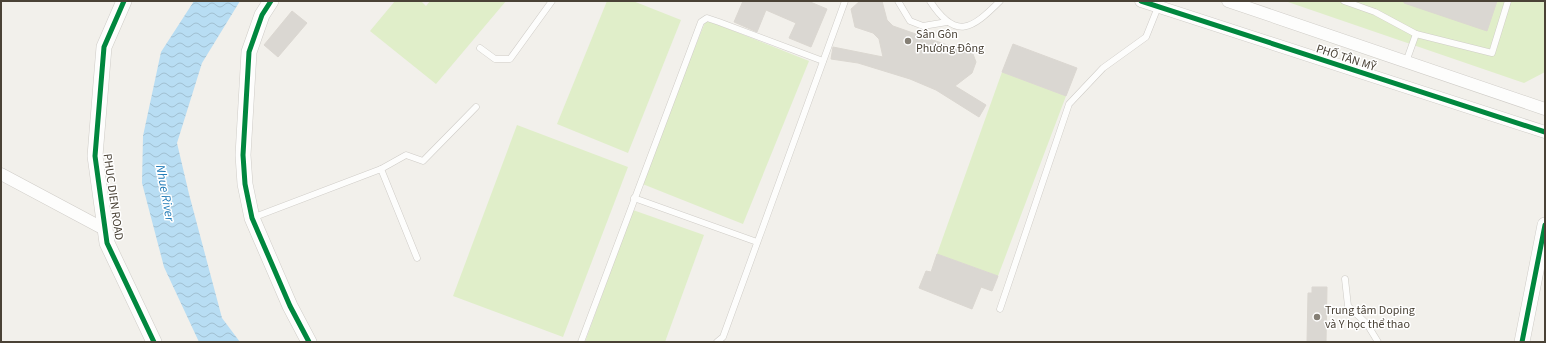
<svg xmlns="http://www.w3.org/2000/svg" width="1546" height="343" viewBox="0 0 1546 343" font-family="'Source Sans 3',sans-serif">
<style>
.pitch{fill:#e0eec9}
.water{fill:url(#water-waves)}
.building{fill:#dad7d2;stroke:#dbd7d1}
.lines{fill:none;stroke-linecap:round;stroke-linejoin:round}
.service-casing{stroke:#cfccc7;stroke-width:7}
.minor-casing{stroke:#cfccc7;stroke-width:13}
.tertiary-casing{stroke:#cfccc7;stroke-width:16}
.service{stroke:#fdfdfc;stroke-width:6}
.minor{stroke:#fdfdfc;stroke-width:12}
.tertiary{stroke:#fdfdfc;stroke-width:15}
.cycleway-casing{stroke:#fff;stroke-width:8}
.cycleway{stroke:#00873e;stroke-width:5}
.poi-dot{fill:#857f75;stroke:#fff;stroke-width:1.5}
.labels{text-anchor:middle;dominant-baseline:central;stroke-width:3;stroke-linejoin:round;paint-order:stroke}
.poi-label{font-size:12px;fill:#4a4236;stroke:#fff;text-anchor:start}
.street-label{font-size:12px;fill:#4a4236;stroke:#fff}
.water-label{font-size:13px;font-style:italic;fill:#227cb8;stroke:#fff}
</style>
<defs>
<pattern id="water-waves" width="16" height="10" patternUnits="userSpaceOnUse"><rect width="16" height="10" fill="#b8ddf3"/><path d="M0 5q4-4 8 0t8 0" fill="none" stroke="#a0bfd1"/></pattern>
</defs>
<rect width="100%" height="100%" fill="#f2f0eb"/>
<!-- pitch -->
<g class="pitch">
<polygon points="395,1 421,1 426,6 430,1 506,1 436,84 370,31"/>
<polygon points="607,1 633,1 681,20 628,153 557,124"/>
<polygon points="1285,1 1545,1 1545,72 1524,83"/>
<polygon points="706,20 809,61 743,224 640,183"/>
<polygon points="1002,72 1066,96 998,276 937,254"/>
<polygon points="517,125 628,167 563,337 453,296"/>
<polygon points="633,210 704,235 665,342 585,342"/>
</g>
<!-- water -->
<polygon class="water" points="194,1 240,1 202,63 177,143 189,194 222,318 240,342 199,342 164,267 142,183 143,136 161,52"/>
<!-- building -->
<g class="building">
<polygon points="743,1 808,1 827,9 811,47 789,38 796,23 766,10 757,32 734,22"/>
<polygon points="860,1 882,1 887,20 893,26 973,54 976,62 972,73 955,86 986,105 979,117 936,90 910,79 858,63 831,59 833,47 883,57 879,39 873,33 855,27 851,9"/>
<polygon points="1404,1 1497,1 1487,31 1404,3"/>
<polygon points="292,11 307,23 278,57 264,45"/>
<polygon points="1013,44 1077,68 1066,96 1002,72"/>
<polygon points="937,254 998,276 992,291 981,287 972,309 919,288 926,271 931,272"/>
<polygon points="1312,287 1327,287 1326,342 1307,342 1308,293 1312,293"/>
</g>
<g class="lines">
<!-- service casing -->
<g class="service-casing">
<g id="service">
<polyline points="898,1 910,21 923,26 947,22"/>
<path d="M930 1C956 41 972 29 1000 1"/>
<polyline points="1344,1 1375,12 1416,34"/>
<polyline points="480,48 495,59 510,59 552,1"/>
<polyline points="1406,62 1416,34 1492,53 1508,1"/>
<polyline points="381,169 406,155 423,161 476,107"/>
<polyline points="634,198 757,242"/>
<polyline points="252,218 381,169 417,258"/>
<polyline points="1345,279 1348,306 1367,324 1378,342"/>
<polyline points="1000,309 1069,104 1103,68 1146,37 1158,7"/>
<polyline points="581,342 701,22 707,18 719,22 823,61"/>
<polyline points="717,342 723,337 845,1"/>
</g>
</g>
<!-- minor casing -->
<g class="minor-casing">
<g id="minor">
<polyline points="1141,1 1545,132"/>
<polyline points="1228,1 1545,109"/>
<polyline points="1,174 106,230"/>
</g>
</g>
<!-- tertiary casing -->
<g class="tertiary-casing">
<g id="tertiary">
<polyline points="124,1 104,47 95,156 107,243 154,342"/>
<polyline points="271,1 262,15 249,52 243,155 245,184 252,218 290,306 309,342"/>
<polyline points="1522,342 1545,225"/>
</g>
</g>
<!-- service -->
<use href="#service" class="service"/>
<!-- minor -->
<use href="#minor" class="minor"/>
<!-- tertiary -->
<use href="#tertiary" class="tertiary"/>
<!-- cycleway casing -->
<g class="cycleway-casing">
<g id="cycleway">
<polyline points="124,1 104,47 95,156 107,243 154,342"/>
<polyline points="271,1 262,15 249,52 243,155 245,184 252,218 290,306 309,342"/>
<polyline points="1141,1 1545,132"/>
<polyline points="1522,342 1545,225"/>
</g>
</g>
<!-- cycleway -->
<use href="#cycleway" class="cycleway"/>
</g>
<!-- markers -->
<g class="poi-dot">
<circle cx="908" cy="41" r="4"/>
<circle cx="1317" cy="317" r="4"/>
</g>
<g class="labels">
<!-- poi labels -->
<g class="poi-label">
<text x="916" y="34">Sân Gôn<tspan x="916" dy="14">Phương Đông</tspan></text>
<text x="1325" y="310">Trung tâm Doping<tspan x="1325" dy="14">và Y học thể thao</tspan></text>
</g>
<!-- street labels -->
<g class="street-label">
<text transform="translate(1346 58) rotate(18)">PHỐ TÂN MỸ</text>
<text transform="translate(113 197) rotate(82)">PHUC DIEN ROAD</text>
</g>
<!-- water labels -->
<g class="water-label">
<text transform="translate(165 193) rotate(80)">Nhue River</text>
</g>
</g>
<!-- border -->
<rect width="1546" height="343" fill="none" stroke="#4a4236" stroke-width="4"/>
</svg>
